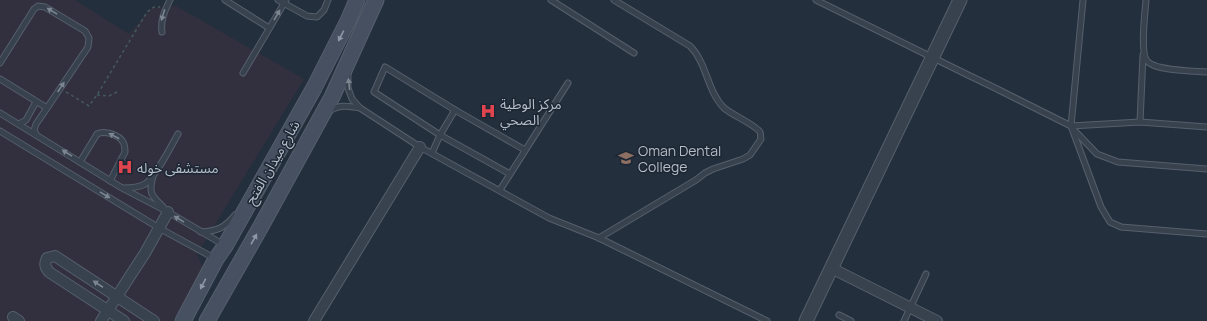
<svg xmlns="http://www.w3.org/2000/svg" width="1207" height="321" viewBox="0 0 1207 321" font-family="Manrope,'Noto Sans Arabic',sans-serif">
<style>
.medical{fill:#32303f}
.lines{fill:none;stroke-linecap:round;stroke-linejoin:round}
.service-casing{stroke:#565f6c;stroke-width:7}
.minor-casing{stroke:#565f6c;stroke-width:12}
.tertiary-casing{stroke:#565f6c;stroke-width:15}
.secondary-casing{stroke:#565f6c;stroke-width:17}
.path{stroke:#44595c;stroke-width:1.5;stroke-dasharray:3 3;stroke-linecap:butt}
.service{stroke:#38414e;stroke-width:5}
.minor{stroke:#38414e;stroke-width:10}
.tertiary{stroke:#38414e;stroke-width:13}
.secondary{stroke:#465061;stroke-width:15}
.oneway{fill:#7c8592}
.oneway2{fill:#8e96a5}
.labels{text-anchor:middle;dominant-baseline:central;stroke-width:3;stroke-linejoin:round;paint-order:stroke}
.poi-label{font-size:14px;fill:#b4bcc9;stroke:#1d2633;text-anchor:start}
.street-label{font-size:14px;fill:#b4bcc9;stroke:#1d2633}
</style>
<rect width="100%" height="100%" fill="#242f3e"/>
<!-- medical -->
<polygon class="medical" points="0,0 75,0 129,34 152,8 176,6 304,79 197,254 204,271 173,321 0,321"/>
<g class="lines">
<!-- service casing -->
<g class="service-casing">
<g id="service">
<polyline points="225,0 269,28"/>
<polyline points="278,0 307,16 317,17 324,10 328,0"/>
<polyline points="551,0 634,53"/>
<polyline points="816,0 968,75 993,87 1071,126 1101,207 1110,222 1121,227 1207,234"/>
<polyline points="1083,0 1071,126 1140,122 1207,127"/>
<path d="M1146 0C1145 12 1140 53 1147 61 1155 71 1194 71 1207 72"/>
<path d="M162 32C160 21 165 10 170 0"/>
<polyline points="0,63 34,9 38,6 45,7 85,31 89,38 88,47 47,108 0,79"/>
<polyline points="243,73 286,0"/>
<polyline points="348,74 348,88 352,99 360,108 420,147 549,218 599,238 767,321"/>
<path d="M329 111C341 104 347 106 360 108"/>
<polyline points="0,113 122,188 168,212 224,245"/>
<polyline points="1140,122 1143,55"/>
<polyline points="19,124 26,120 36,102"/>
<polyline points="1073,129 1097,154 1118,162 1207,169"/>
<polyline points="0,131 159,228 214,258"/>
<polyline points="36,134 34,130 36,124 47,108"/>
<polyline points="432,153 440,135 455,110"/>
<path d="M80 162 97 134C105 130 119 135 123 142 125 145 125 149 125 152L110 181"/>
<polyline points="510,174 440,135 374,92 385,67 455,110 525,150"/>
<path d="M153 176C148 195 152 195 164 208"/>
<path d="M123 188C130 188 138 188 145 184 155 178 171 146 178 134"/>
<polyline points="500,190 568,83"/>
<path d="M201 232C218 231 224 228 235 215"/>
<path d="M599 238 696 180 705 173 713 169 743 159 750 155 761 139C760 136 761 134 760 132 756 125 732 115 724 108 707 91 707 63 690 46L614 0"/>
<polyline points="839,315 851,321"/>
<polyline points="904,321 926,274"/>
</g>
</g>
<!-- minor casing -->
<g class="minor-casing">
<g id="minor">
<polyline points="831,268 937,321"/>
<polyline points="13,317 19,321"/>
<polyline points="101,321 145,253 168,212"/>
<path d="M124 321 49 272C45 267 44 264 47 258L55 256 154 321"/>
<polyline points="314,321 420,147"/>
</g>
</g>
<!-- tertiary casing -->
<g class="tertiary-casing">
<polyline id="tertiary" points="806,321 960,0"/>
</g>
<!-- secondary casing -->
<g class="secondary-casing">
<g id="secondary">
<polyline points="183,321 216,259 225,246 314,88 348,21 357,0"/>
<polyline points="207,321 260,228 332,97 376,0"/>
</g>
</g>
<!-- path -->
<g class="path">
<polyline points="66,92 89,106 97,95 147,12 154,7 160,7"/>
<polyline points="97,95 109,96 119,91"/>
</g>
<!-- service -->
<use href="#service" class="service"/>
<!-- minor -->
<use href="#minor" class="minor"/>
<!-- tertiary -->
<use href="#tertiary" class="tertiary"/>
<!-- secondary -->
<use href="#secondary" class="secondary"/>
</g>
<!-- one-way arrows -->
<defs><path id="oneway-solid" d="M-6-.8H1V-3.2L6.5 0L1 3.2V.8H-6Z"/></defs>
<g class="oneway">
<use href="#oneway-solid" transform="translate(52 11) rotate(-149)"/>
<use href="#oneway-solid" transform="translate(163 15) rotate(107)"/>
<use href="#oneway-solid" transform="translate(277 15) rotate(-60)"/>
<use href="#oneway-solid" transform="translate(349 84) rotate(-96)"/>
<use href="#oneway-solid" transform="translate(61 87) rotate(-56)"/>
<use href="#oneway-solid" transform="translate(114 136) rotate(-152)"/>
<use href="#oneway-solid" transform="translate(67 153) rotate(-148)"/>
<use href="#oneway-solid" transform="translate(105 195) rotate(31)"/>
<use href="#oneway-solid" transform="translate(179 219) rotate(-149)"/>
<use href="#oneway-solid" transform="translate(98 284) rotate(-147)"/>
</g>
<g class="oneway2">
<use href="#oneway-solid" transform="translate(341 36) rotate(117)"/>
<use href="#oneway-solid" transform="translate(254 239) rotate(-61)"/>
<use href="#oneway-solid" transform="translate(203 284) rotate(117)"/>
</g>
<!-- icons -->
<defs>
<g id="hospital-bare" transform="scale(1.2)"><path d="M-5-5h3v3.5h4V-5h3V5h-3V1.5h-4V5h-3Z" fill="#e0444e" stroke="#1d2633" stroke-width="2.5" paint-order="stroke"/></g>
<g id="university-bare" transform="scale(1.2)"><path d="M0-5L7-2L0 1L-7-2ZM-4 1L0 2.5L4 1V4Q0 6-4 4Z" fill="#8d6e63" stroke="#1d2633" stroke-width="2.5" paint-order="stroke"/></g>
</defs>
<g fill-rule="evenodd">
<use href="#hospital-bare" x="488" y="111"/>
<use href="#university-bare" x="626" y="158"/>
<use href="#hospital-bare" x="125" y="167"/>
</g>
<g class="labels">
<!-- poi labels -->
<g class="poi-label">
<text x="500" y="103">مركز الوطية<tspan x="500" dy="16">الصحي</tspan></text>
<text x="638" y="150">Oman Dental<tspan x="638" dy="16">College</tspan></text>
<text x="137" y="167">مستشفى خوله</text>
</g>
<!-- street labels -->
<g class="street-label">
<text transform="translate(272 162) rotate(-60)">شارع ميدان الفتح</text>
</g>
</g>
</svg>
